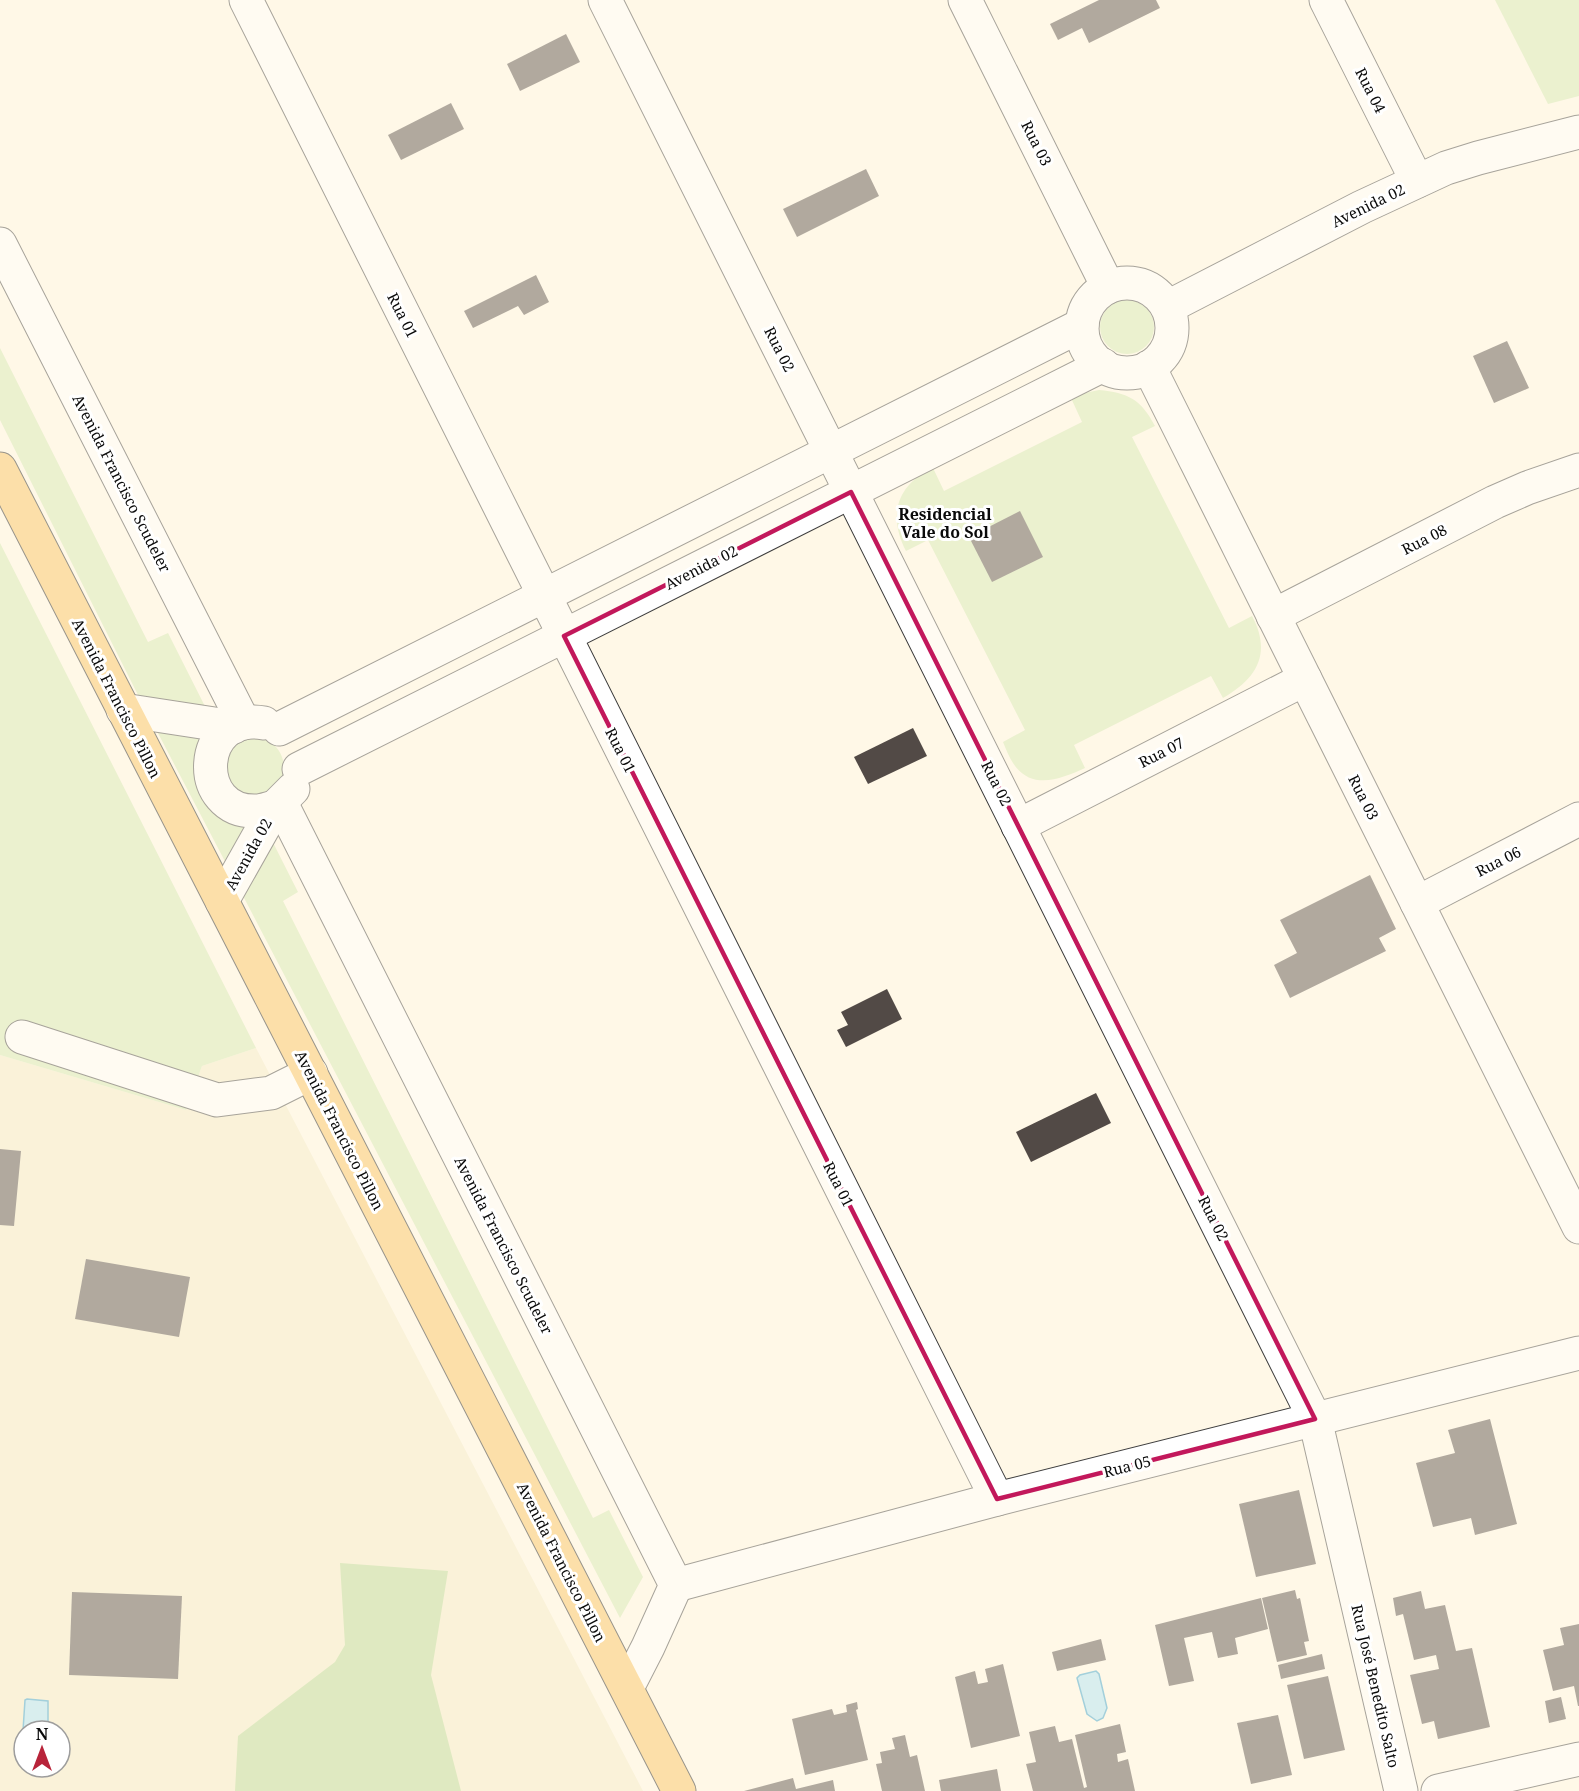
<svg xmlns="http://www.w3.org/2000/svg" width="1579" height="1791" viewBox="0 0 1579 1791" font-family="'Noto Serif',serif">
<style>
.farmland{fill:#f3ebc8;fill-rule:evenodd}
.green{fill:#d3e8b2}
.forest{fill:#b9d892}
.water{fill:#ace2f5;stroke:#349fcc;stroke-width:1.5}
.building{fill:#524a46}
.lines{fill:none;stroke-linecap:round;stroke-linejoin:round}
.minor-casing{stroke:#3d3d3d;stroke-width:35}
.major-casing{stroke:#1b1b1b;stroke-width:35}
.minor{stroke:#fff;stroke-width:33}
.major{stroke:#f8c25d;stroke-width:33}
.marked{fill:none;stroke:#c2185b;stroke-width:4.5;stroke-linejoin:round}
.labels{text-anchor:middle;dominant-baseline:central;stroke-width:6;stroke-linejoin:round;paint-order:stroke}
.street-label{font-size:15px;fill:#0a0a0a;stroke:#fff}
.neighbourhood-label{font-size:16px;font-weight:bold;fill:#0a0a0a;stroke:#fff}
</style>
<rect width="100%" height="100%" fill="#fff8e7"/>
<!-- farmland -->
<path class="farmland" d="M256 1048 532 1578 643 1791H0V1055L186 1110 202 1066ZM24 1731H60V1767H24Z"/>
<!-- green -->
<g class="green">
<polygon points="1495,0 1579,0 1579,96 1548,104"/>
<circle cx="1127" cy="327" r="27"/>
<path d="M0 348 148 642 168 633 228 752C232 748 237 742 242 740 278 726 301 774 268 793 264 796 255 796 250 797L298 892 283 901 593 1518 609 1510 643 1577 620 1618 136 691 0 420Z"/>
<path d="M1099 390C1128 393 1141 399 1155 426L1132 437 1229 628 1252 616C1272 653 1257 679 1223 698L1211 676 1074 745 1085 768C1061 779 1031 791 1013 763 1009 757 1006 749 1003 742L1025 730 928 540 906 551C888 516 896 485 933 468L944 491 1082 422 1071 398 1080 394Z"/>
<polygon points="0,543 256,1048 202,1066 186,1110 0,1055"/>
</g>
<!-- forest -->
<polygon class="forest" points="340,1563 448,1571 431,1675 461,1791 235,1791 238,1736 335,1662 345,1645"/>
<!-- water -->
<g class="water">
<polygon points="1096,1671 1099,1674 1107,1708 1103,1718 1097,1721 1087,1714 1077,1678 1080,1675"/>
<polygon points="27,1699 48,1701 48,1731 24,1731 24,1748 22,1746 25,1700"/>
</g>
<!-- building -->
<g class="building">
<polygon points="1099,0 1156,0 1160,8 1089,43 1082,28 1058,40 1050,24"/>
<polygon points="566,34 580,62 520,91 507,64"/>
<polygon points="451,103 464,129 401,160 388,135"/>
<polygon points="866,169 879,196 797,237 783,209"/>
<polygon points="536,275 549,302 524,315 518,306 473,328 464,311"/>
<polygon points="1507,341 1529,388 1494,403 1473,356"/>
<polygon points="1020,511 1043,557 992,582 969,537"/>
<polygon points="913,728 927,756 868,784 854,757"/>
<polygon points="1370,875 1396,929 1379,938 1386,951 1290,998 1274,965 1297,953 1280,920"/>
<polygon points="887,989 902,1019 846,1047 837,1030 848,1025 841,1012"/>
<polygon points="1096,1093 1111,1123 1031,1162 1016,1132"/>
<polygon points="0,1149 21,1151 14,1226 0,1225"/>
<polygon points="86,1259 190,1277 179,1337 75,1319"/>
<polygon points="1490,1419 1517,1524 1475,1535 1471,1518 1433,1527 1416,1463 1455,1453 1448,1430"/>
<polygon points="1299,1490 1316,1564 1256,1577 1239,1504"/>
<polygon points="1295,1590 1297,1599 1300,1598 1309,1641 1304,1642 1307,1655 1277,1662 1262,1598"/>
<polygon points="1421,1591 1425,1609 1445,1605 1456,1651 1472,1648 1490,1727 1438,1739 1434,1721 1422,1724 1410,1675 1439,1669 1436,1655 1414,1660 1403,1614 1396,1616 1393,1598"/>
<polygon points="72,1592 182,1596 178,1679 69,1675"/>
<polygon points="1261,1598 1268,1629 1235,1638 1238,1654 1218,1658 1212,1632 1184,1638 1194,1681 1169,1686 1155,1625"/>
<polygon points="1579,1624 1579,1706 1578,1706 1574,1686 1553,1691 1543,1650 1564,1645 1560,1628"/>
<polygon points="1101,1639 1106,1660 1057,1671 1052,1652"/>
<polygon points="1322,1654 1325,1669 1281,1679 1278,1665"/>
<polygon points="1003,1664 1020,1736 971,1748 955,1677 975,1671 978,1684 988,1682 985,1669"/>
<polygon points="1328,1676 1345,1750 1304,1759 1287,1685"/>
<polygon points="1561,1697 1566,1719 1549,1723 1545,1701"/>
<polygon points="857,1702 858,1709 856,1710 868,1760 805,1775 792,1719 832,1709 834,1715 847,1712 846,1705"/>
<polygon points="1278,1715 1292,1775 1251,1784 1237,1723"/>
<polygon points="1120,1724 1126,1752 1117,1754 1118,1762 1128,1759 1135,1791 1033,1791 1026,1764 1036,1762 1029,1732 1055,1726 1059,1742 1072,1739 1084,1788 1087,1787 1075,1735"/>
<polygon points="905,1735 910,1757 917,1755 925,1791 882,1791 876,1764 882,1763 880,1752 895,1749 892,1738"/>
<polygon points="997,1769 1001,1791 941,1791 939,1780"/>
<polygon points="793,1778 796,1789 833,1780 835,1791 744,1791"/>
</g>
<g class="lines">
<!-- minor casing -->
<g class="minor-casing">
<g id="minor">
<polyline points="246,0 997,1499"/>
<polyline points="605,0 1315,1419 1401,1791"/>
<polyline points="965,0 1108,287"/>
<polyline points="1326,0 1417,181"/>
<polyline points="0,244 244,723"/>
<circle cx="1127" cy="328" r="45"/>
<polyline points="1168,307 1362,207 1446,168 1478,158 1579,132"/>
<polyline points="1149,367 1579,1227"/>
<polyline points="1273,616 1495,502 1527,488 1579,470"/>
<polyline points="123,710 234,727"/>
<path d="M264 723C196 711 192 814 257 811 263 811 269 808 275 807"/>
<polyline points="279,729 1082,325"/>
<polyline points="299,769 1103,365"/>
<polyline points="281,803 676,1585 648,1647 627,1688"/>
<polyline points="1018,826 1305,679"/>
<polyline points="222,901 275,807 293,789"/>
<polyline points="1417,903 1579,819"/>
<polyline points="22,1037 217,1100 271,1093 311,1073"/>
<polyline points="676,1585 997,1499 1579,1353"/>
<polyline points="1438,1791 1579,1759"/>
</g>
</g>
<!-- major casing -->
<g class="major-casing">
<polyline id="major" points="0,469 679,1791"/>
</g>
<!-- minor -->
<use href="#minor" class="minor"/>
<!-- major -->
<use href="#major" class="major"/>
</g>
<!-- marked area -->
<path d="M0 0H1579V1791H0ZM851 492 1315 1419 997 1499 564 636Z" fill="#fff8e7" fill-opacity=".55" fill-rule="evenodd"/>
<path class="marked" d="M851 492 1315 1419 997 1499 564 636Z"/>
<g class="labels">
<!-- street labels -->
<g class="street-label">
<text transform="translate(1371 90) rotate(63)">Rua 04</text>
<text transform="translate(1037 143) rotate(63)">Rua 03</text>
<text transform="translate(1368 205) rotate(-26)">Avenida 02</text>
<text transform="translate(403 315) rotate(63)">Rua 01</text>
<text transform="translate(780 349) rotate(63)">Rua 02</text>
<text transform="translate(122 483) rotate(63)">Avenida Francisco Scudeler</text>
<text transform="translate(1424 539) rotate(-27)">Rua 08</text>
<text transform="translate(701 567) rotate(-27)">Avenida 02</text>
<text transform="translate(117 698) rotate(63)">Avenida Francisco Pillon</text>
<text transform="translate(621 750) rotate(63)">Rua 01</text>
<text transform="translate(1161 752) rotate(-27)">Rua 07</text>
<text transform="translate(997 783) rotate(63)">Rua 02</text>
<text transform="translate(1364 797) rotate(63)">Rua 03</text>
<text transform="translate(248 854) rotate(-61)">Avenida 02</text>
<text transform="translate(1498 861) rotate(-27)">Rua 06</text>
<text transform="translate(340 1130) rotate(63)">Avenida Francisco Pillon</text>
<text transform="translate(839 1184) rotate(63)">Rua 01</text>
<text transform="translate(1214 1218) rotate(63)">Rua 02</text>
<text transform="translate(504 1245) rotate(63)">Avenida Francisco Scudeler</text>
<text transform="translate(1127 1466) rotate(-14)">Rua 05</text>
<text transform="translate(562 1562) rotate(63)">Avenida Francisco Pillon</text>
<text transform="translate(1376 1686) rotate(77)">Rua José Benedito Salto</text>
</g>
<!-- neighbourhood labels -->
<g class="neighbourhood-label">
<text x="945" y="514">Residencial<tspan x="945" dy="18">Vale do Sol</tspan></text>
</g>
</g>
<!-- north arrow -->
<g transform="translate(42 1749)"><circle r="28" fill="#ffffff" stroke="#9d9d9d" stroke-width="1.5"/>
<path d="M0-4.5L10 22L0 15L-10 22Z" fill="#b8243a"/>
<text y="-9" font-size="16" font-weight="bold" text-anchor="middle" fill="#0a0a0a">N</text>
</g>
</svg>
